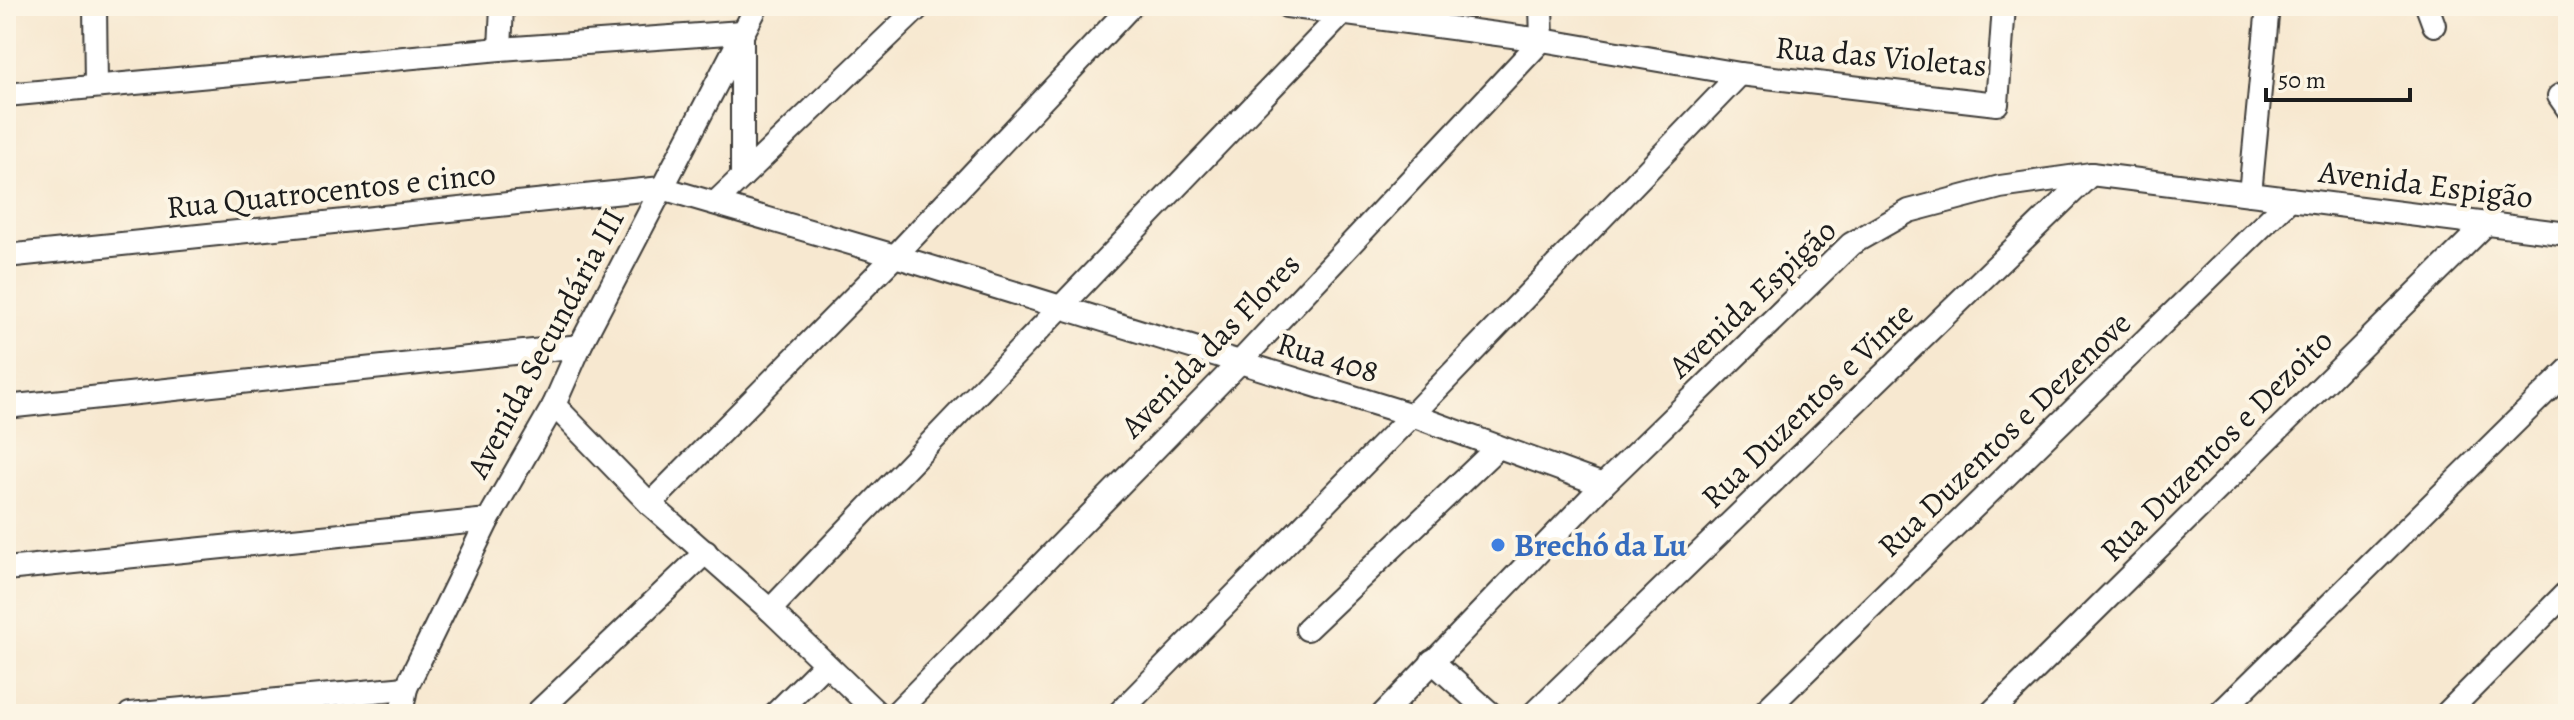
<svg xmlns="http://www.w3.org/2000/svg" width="2574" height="720" viewBox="0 0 2574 720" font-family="Alegreya,serif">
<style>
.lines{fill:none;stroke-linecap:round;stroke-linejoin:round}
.minor-casing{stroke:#3d3b37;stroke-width:26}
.minor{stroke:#fff;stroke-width:22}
.shop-dot{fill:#3f7fe0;stroke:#fcf5e5;stroke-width:3}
.labels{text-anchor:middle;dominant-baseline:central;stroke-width:8;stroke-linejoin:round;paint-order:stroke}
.street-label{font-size:32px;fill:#1c1c1c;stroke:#fcf5e5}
.shop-label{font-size:32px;font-weight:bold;fill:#366cbe;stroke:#fcf5e5;text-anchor:start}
</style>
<rect width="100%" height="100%" fill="#fcf5e5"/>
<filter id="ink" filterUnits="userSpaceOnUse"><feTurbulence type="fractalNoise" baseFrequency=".0125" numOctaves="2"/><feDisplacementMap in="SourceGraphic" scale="16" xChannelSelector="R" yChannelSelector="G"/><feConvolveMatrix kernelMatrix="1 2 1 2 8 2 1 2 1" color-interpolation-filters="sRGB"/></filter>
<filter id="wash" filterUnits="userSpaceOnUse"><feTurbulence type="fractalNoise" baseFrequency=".006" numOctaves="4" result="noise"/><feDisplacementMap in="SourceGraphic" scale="32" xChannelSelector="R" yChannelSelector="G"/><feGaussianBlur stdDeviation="1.8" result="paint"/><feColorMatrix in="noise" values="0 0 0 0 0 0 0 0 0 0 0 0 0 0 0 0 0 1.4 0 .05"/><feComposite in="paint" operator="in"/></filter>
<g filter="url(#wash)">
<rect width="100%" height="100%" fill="#f7e8d0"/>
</g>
<g filter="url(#ink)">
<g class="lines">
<!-- minor casing -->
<g class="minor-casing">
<g id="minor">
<polyline points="95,6 96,86"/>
<polyline points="1287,6 1542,40 1740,74 1997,104 2004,6"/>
<polyline points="2427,6 2434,25"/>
<polyline points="742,37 742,177"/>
<polyline points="500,49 502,6"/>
<polyline points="2568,91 2559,96 2568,109"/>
<polyline points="6,95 500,49 742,32"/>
<polyline points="2250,194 2268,6"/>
<polyline points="715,203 920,6"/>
<polyline points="6,256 662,188 895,256 1412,415 1603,485"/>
<polyline points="554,405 650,504 770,610 878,714"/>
<polyline points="6,407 580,346"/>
<polyline points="650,504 895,256 1131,6"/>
<polyline points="6,569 488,520"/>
<polyline points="770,610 1343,13"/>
<polyline points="1307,629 1498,447"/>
<polyline points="1432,661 1491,714"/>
<polyline points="130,714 406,688"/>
<polyline points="401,714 406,688 488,520 554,405 580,346 757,6"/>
<polyline points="536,714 706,552"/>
<polyline points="775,714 825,664"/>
<polyline points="895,714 1239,363 1542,40 1541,6"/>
<polyline points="1118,714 1412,415 1740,74"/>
<polyline points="1383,714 1603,485 1851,244 1909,211 2000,187 2091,174 2568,234"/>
<polyline points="1533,714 2091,174"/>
<polyline points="1762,714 2290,199"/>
<polyline points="1990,714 2487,223"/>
<polyline points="2219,714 2568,370"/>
<polyline points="2446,714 2568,591"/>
</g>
</g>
<!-- minor -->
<use href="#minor" class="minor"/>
</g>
</g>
<!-- markers -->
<circle class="shop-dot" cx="1498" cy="545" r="8"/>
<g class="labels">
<!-- street labels -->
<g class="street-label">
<text transform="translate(1881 56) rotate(5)">Rua das Violetas</text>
<text transform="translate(2426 184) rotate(7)">Avenida Espigão</text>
<text transform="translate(331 190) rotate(-6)">Rua Quatrocentos e cinco</text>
<text transform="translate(1752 298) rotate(-43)">Avenida Espigão</text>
<text transform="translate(545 343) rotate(-62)">Avenida Secundária III</text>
<text transform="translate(1210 345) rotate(-46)">Avenida das Flores</text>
<text transform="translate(1328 357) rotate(17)">Rua 408</text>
<text transform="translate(1807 405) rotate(-44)">Rua Duzentos e Vinte</text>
<text transform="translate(2004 434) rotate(-44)">Rua Duzentos e Dezenove</text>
<text transform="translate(2216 445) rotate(-45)">Rua Duzentos e Dezoito</text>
</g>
<!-- shop labels -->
<g class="shop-label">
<text x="1514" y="545">Brechó da Lu</text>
</g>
</g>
<!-- margin -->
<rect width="2574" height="720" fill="none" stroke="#fcf5e5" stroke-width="32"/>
<!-- scale -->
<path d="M2266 88v12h144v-12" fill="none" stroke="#1c1c1c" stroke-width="4"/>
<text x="2278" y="88" font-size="24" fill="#1c1c1c" stroke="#fcf5e5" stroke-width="6" paint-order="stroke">50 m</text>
</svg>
